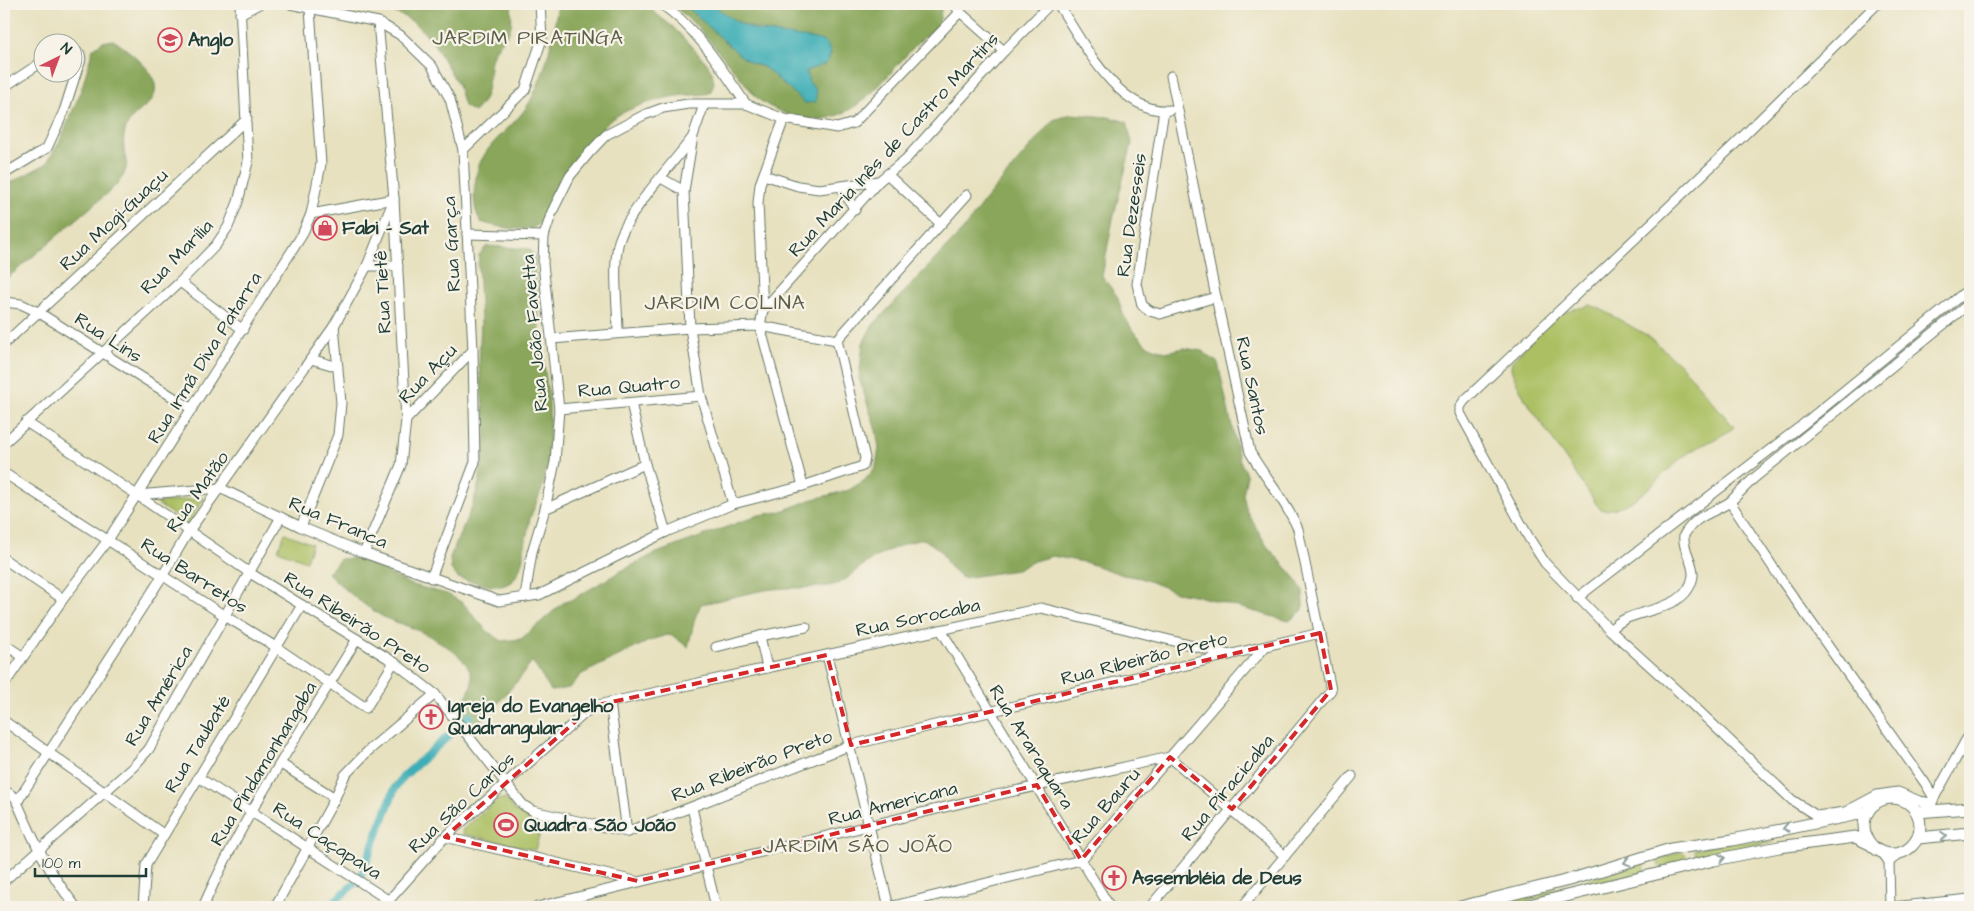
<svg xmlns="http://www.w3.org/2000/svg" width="1974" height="911" viewBox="0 0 1974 911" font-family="'Architects Daughter',sans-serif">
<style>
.green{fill:#acc064;stroke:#667e4c}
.forest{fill:#89a65a;stroke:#547247}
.water{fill:#3daeb6;stroke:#2e7675}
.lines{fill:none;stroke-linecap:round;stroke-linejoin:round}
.canal{stroke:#3daeb6;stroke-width:8}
.minor-casing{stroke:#657665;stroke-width:11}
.secondary-casing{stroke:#657665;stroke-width:13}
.minor{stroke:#fff;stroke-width:9}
.secondary{stroke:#fff;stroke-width:11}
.oneway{stroke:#8f9e9a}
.marked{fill:none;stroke:#d62828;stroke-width:4;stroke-dasharray:10 6;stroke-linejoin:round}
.labels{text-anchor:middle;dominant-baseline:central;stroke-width:4.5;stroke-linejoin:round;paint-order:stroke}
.poi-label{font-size:19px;font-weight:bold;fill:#1f3d34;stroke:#f7f3e8;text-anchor:start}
.street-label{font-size:19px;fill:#1f3d34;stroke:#f7f3e8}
.neighbourhood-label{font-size:20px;letter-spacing:1px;fill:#5c5e47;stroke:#f7f3e8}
</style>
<rect width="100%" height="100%" fill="#f7f3e8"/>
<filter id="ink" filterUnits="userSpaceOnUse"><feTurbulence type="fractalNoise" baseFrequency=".02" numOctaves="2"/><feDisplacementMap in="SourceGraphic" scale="10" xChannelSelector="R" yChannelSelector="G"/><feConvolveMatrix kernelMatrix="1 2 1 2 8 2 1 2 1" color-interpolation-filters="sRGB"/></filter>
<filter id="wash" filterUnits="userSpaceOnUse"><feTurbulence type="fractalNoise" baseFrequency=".0096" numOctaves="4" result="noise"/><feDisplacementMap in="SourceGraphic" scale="20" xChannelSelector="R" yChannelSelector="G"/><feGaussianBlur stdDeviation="1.12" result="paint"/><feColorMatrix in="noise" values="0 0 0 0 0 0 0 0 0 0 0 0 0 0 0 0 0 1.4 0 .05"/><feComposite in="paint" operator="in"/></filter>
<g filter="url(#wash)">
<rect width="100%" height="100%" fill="#e7e1bf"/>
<!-- green -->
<g class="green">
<path d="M1590 305 1599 308 1648 336 1683 367 1734 427C1721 438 1702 444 1687 454 1661 472 1637 510 1602 510L1597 505 1525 399 1513 375 1511 368 1512 361C1527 346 1546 322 1564 312 1573 308 1581 309 1590 305Z"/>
<polygon points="204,498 188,525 156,503"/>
<polygon points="285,533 312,544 306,561 278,550"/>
<polygon points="499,799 506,799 516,812 543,823 535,850 463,834 462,830"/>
<polygon points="1733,842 1773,842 1697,860 1694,849"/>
<polygon points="1682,851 1686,855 1685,861 1662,868 1658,865 1659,859"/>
<polygon points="1644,862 1645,872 1506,907 1484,907 1571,885"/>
</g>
<!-- forest -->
<g class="forest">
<path d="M342 4H512C510 13 514 22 509 31 504 41 493 49 491 61 487 82 491 97 474 112L464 106 458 85 436 47 430 38 413 22 403 16 381 8 345 6Z"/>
<path d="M558 4H644L674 28 706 62 712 72 714 83 710 93C702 95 695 95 687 95 666 96 629 107 612 119 592 134 565 175 552 197 546 207 547 220 536 226 527 233 492 226 481 222 474 211 473 198 475 185 476 176 477 167 482 159 494 136 518 124 531 100 547 69 553 38 558 4Z"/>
<path d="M671 4H684L742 57 752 63 763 67 773 74 808 82 806 71 815 39C777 35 740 30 711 4H798C810 8 820 7 832 4H941C941 11 941 20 937 26 932 32 925 36 920 41 891 68 866 113 823 119 803 122 774 111 758 99L698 27Z"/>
<path d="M113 40C130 51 170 80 150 102 141 111 128 118 125 131 118 161 140 163 110 191L4 281V186L46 164 60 141 81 91 93 49 102 42Z"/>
<path d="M1071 114 1108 117 1127 122 1132 143 1113 219 1102 276 1117 296 1123 314 1133 331 1147 345 1165 352 1184 348 1202 351 1218 363 1239 458 1247 476 1243 494 1247 512 1267 546 1293 575 1303 591V610L1289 621 1194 595 1176 592 1141 578 1123 575 1088 563 1052 556 1034 561 1017 570 962 578 949 566 940 550 924 539C904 542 882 553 865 564 854 571 847 582 833 585 817 589 790 587 772 589 748 592 725 600 701 604L695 618 688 647 673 636 666 635 649 641 582 674 569 688 551 691 532 661 520 678 483 720 469 727 455 709C462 701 472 692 472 680 473 656 426 633 407 626 400 623 392 621 385 618 364 606 345 590 328 573L340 559 359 558 409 584 447 594 463 603 487 631 502 641 521 639 563 603 573 599 621 571 654 554 759 515 779 512 810 500 849 490 865 480 876 466 879 448 876 430 859 378 863 343 872 326 963 230 985 200 1053 120Z"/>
<polygon points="487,246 529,249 536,257 535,280 539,301 539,324 549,402 550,445 549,457 542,489 530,518 522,562 518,573 512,582 502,586 491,586 458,578 451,569 450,557 473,504 479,483 484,449 486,433 479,366 481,320 478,266 479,255"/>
</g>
<!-- water -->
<polygon class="water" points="684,4 711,4 737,22 748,27 759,31 815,39 826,42 831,53 827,63 806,71 809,82 816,90 816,102 805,103 764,67 752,63 742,57"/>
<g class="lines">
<!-- canal -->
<g class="canal">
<polyline points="464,721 470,716"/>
<polyline points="360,878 395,788 404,776 455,730"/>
<polyline points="328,907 354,884"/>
</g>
</g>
</g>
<g filter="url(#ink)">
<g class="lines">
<!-- minor casing -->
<g class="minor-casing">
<g id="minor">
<polyline points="290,4 378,22 400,35 432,66 450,99 463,150 473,350 475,462 431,578"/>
<path d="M661 4C697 28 722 69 746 104"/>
<polyline points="954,4 960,12 1004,51"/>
<path d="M1058 4C1082 40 1118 115 1170 110"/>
<polyline points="1967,4 1970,6"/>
<polyline points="240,14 259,4"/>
<path d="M72 50 80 54C82 61 80 67 73 69"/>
<polyline points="4,87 42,62"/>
<polyline points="704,105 693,136 684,191 690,328 701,396 733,504"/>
<polyline points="1164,110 1137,284 1142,305 1150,311 1160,314 1216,297"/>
<polyline points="784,119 760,184 758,203 763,310 760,326 803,486"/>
<polyline points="463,150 525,90 542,39 540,4"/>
<polyline points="4,174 47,148 64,111 78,67"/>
<polyline points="764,175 798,186 819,189 879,181"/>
<polyline points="888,175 941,224"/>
<polyline points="661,178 684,191"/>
<polyline points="841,187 855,210"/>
<polyline points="311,214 394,199"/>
<polyline points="467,234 544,236"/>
<polyline points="367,266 398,266"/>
<polyline points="180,282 243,330"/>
<polyline points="4,302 21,304 38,312 192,409"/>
<polyline points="763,310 879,181 906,159 1004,51 1050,4"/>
<path d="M618 333C618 307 612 266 619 241 629 210 671 166 692 138"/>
<polyline points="551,339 690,328 760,326 837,340"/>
<polyline points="837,340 967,195"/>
<polyline points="4,344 247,119"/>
<polyline points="311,359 338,367"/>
<polyline points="631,403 645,464 666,532"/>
<polyline points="559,409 701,396"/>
<polyline points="406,420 473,350"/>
<polyline points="26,422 137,495 250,573 394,662 435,694 523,805 533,811 627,832 851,745 1320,633"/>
<polyline points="4,443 180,282 216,245 228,227 238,202 248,162 240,4"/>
<polyline points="4,473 225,616 276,647 366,708 394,662"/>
<polyline points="137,495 220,488 301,527 364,553 499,601 539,595 666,532 733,504 803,486 863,466 865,458 837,340"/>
<polyline points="1730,502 1753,479 1970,303"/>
<polyline points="545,509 645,464"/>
<polyline points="301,527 338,435 341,403 334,326"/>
<polyline points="364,553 401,465 406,420 394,199 378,22"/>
<polyline points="4,559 63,599"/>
<polyline points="525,597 532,552 545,509 555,462 559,409 543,264 544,236 552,212 570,176 589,153 606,135 644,115 663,108 688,104 746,104 784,119 837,128 854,123 960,12"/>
<polyline points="1577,598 1801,426 1970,288"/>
<polyline points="941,630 1110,907"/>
<path d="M1610 630C1614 626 1619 622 1625 619 1649 608 1688 608 1693 576 1694 561 1682 550 1684 535 1697 514 1711 514 1730 502L1782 581 1925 783 1934 798 1932 803 1919 801 1898 792 1877 795 1845 812 1817 816 1792 800 1681 694 1610 630 1545 563 1529 538 1460 413V407L1464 401 1735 144 1877 4"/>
<polyline points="760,636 806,627"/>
<polyline points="4,644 22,656"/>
<polyline points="716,647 760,636 767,668"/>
<polyline points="827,655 889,907"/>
<polyline points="4,685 63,599 108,540 302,235 311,214 321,164 310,9"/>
<polyline points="610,702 627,832"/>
<polyline points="4,721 163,834"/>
<polyline points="281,764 335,798"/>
<polyline points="198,777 388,900"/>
<polyline points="4,790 19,800"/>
<polyline points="1934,798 1970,733"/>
<polyline points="692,808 716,907"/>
<polyline points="445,837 635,881"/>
<polyline points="1882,852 1889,862 1890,907"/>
<polyline points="1889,862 1900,853"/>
<polyline points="4,881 133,767 149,749 281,517"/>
<path d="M76 907C49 873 34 842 17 802L163 575 189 531 334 326 367 266 394 199"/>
<polyline points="143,907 146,865 302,605"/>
<path d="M203 907C244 813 304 727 357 639"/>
<polyline points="275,907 335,798 345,775 368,751 435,694"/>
<polyline points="383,907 445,837 593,706 1041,608 1230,655"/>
<polyline points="537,907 978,799 1170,757 1285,856"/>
<polyline points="889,907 1081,860 1265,647"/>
<path d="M1150 907 1331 690 1298 529C1286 501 1265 478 1250 452L1216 297 1171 76"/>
<polyline points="1242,907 1352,776"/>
<polyline points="1892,907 1970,899"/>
</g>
</g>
<!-- secondary casing -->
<g class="secondary-casing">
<g id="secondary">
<circle cx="1892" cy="826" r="28"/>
<polyline points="1917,812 1970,808"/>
<polyline points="1918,838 1970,833"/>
<polyline points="1460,907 1569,880 1671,849 1732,840 1868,812"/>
<polyline points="1521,907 1714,860 1779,847 1855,837 1870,844"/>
</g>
</g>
<!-- minor -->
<use href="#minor" class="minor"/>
<!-- secondary -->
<use href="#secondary" class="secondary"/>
</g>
<!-- one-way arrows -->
<defs><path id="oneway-chevron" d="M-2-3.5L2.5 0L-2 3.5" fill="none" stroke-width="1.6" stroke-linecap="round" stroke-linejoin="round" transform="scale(1.25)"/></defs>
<g class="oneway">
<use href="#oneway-chevron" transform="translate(1786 828) rotate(168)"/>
<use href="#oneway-chevron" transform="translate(1944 836) rotate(-5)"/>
<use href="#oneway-chevron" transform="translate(1722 858) rotate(-11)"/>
<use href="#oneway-chevron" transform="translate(1627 862) rotate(165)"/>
</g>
</g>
<!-- marked area -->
<path class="marked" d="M1320 633 1331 690 1232 809 1170 757 1081 860 1037 785 638 881 445 837 593 706 827 655 851 745Z"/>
<!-- icons -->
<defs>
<g id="school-ring" transform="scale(1.25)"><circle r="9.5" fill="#f7f3e8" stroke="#d1495b" stroke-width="1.5"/><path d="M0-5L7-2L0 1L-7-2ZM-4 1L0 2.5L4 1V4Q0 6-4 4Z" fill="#d1495b"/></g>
<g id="shop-ring" transform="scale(1.25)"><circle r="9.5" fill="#f7f3e8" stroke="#d1495b" stroke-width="1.5"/><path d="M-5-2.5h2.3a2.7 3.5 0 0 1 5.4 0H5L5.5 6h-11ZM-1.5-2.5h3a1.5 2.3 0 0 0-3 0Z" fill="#d1495b"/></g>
<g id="church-ring" transform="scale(1.25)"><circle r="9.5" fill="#f7f3e8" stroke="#d1495b" stroke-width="1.5"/><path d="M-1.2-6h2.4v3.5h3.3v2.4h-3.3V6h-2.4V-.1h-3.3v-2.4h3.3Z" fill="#d1495b"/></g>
<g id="stadium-ring" transform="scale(1.25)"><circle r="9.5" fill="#f7f3e8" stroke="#d1495b" stroke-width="1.5"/><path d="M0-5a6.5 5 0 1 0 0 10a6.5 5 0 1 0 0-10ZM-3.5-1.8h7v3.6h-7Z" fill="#d1495b"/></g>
</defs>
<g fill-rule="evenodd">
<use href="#school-ring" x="170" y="40"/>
<use href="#shop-ring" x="325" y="228"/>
<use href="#church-ring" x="431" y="717"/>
<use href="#stadium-ring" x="506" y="825"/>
<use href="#church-ring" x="1114" y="878"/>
</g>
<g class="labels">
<!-- poi labels -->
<g class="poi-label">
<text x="188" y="40">Anglo</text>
<text x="342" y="228">Fabi - Sat</text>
<text x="448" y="706">Igreja do Evangelho<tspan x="448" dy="22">Quadrangular</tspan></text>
<text x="524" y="825">Quadra São João</text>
<text x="1132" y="878">Assembléia de Deus</text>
</g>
<!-- street labels -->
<g class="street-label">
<text transform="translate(894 145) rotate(-47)">Rua Maria Inês de Castro Martins</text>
<text transform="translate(1132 215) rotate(-82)">Rua Dezesseis</text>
<text transform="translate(114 220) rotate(-43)">Rua Mogi-Guaçu</text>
<text transform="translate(452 244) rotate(-93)">Rua Garça</text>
<text transform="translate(177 257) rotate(-46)">Rua Marília</text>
<text transform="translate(383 292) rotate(-93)">Rua Tietê</text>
<text transform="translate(535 333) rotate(-95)">Rua João Favetta</text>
<text transform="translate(108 338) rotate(33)">Rua Lins</text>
<text transform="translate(205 358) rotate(-58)">Rua Irmã Diva Patarra</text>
<text transform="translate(428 374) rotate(-46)">Rua Açu</text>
<text transform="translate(1252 386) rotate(78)">Rua Santos</text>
<text transform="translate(629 387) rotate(-5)">Rua Quatro</text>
<text transform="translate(198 492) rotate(-55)">Rua Matão</text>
<text transform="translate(338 523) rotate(23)">Rua Franca</text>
<text transform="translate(194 576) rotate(33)">Rua Barretos</text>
<text transform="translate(918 618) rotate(-12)">Rua Sorocaba</text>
<text transform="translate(357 623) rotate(33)">Rua Ribeirão Preto</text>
<text transform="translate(1144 659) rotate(-14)">Rua Ribeirão Preto</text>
<text transform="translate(159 696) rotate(-59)">Rua América</text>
<text transform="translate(198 744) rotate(-59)">Rua Taubaté</text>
<text transform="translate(1031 747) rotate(58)">Rua Araraquara</text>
<text transform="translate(264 764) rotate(-59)">Rua Pindamonhangaba</text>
<text transform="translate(752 766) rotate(-21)">Rua Ribeirão Preto</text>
<text transform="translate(1228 788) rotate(-50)">Rua Piracicaba</text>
<text transform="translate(462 803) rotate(-43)">Rua São Carlos</text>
<text transform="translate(893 804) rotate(-14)">Rua Americana</text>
<text transform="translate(1106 806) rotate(-49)">Rua Bauru</text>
<text transform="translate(327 841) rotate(33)">Rua Caçapava</text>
</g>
<!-- neighbourhood labels -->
<g class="neighbourhood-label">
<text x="528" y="38">JARDIM PIRATINGA</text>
<text x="725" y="303">JARDIM COLINA</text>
<text x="858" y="846">JARDIM SÃO JOÃO</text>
</g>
</g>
<!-- margin -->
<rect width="1974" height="911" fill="none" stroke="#f7f3e8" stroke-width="20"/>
<!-- north arrow -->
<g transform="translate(58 58) rotate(42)"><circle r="24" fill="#f7f3e8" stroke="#a1aaa0"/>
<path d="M0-4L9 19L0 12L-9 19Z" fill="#d1495b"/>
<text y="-8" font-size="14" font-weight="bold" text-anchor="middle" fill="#1f3d34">N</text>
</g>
<!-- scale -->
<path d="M35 868v8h111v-8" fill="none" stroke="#1f3d34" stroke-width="2.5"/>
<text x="42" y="868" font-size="15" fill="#1f3d34" stroke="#f7f3e8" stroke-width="4" paint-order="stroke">100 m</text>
</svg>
